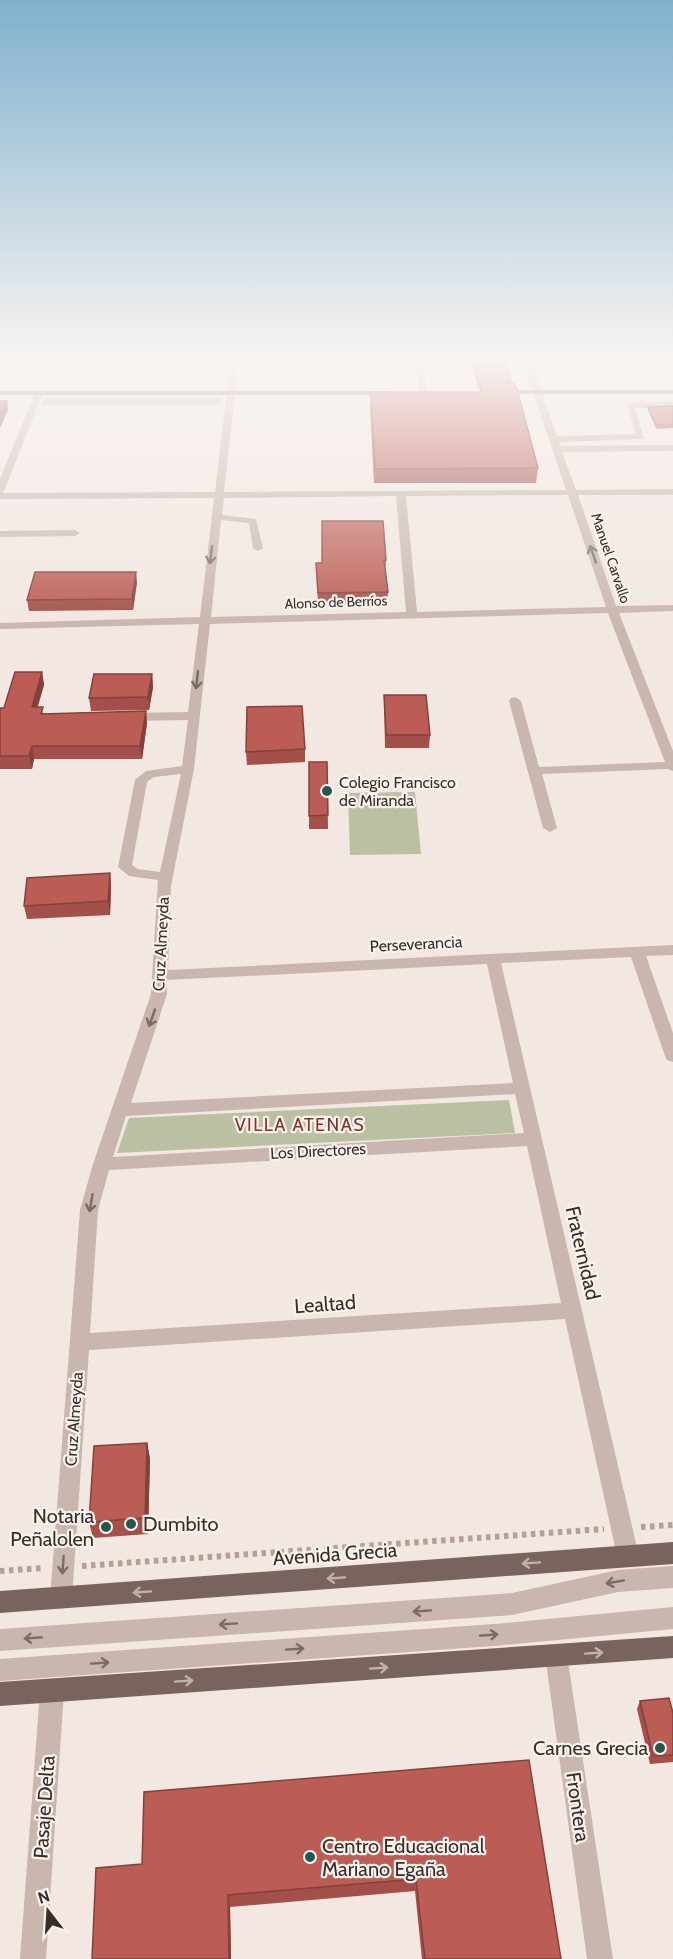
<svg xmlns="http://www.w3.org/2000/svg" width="673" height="1959" viewBox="0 0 673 1959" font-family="Cabin,sans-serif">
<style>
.green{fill:#bbc0a2}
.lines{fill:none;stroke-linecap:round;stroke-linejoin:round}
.path{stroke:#b5a098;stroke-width:6;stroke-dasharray:4.5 4.5;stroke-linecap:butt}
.minor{fill:#c9b6ae;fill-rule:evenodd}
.major{fill:#79635e;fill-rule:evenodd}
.wall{fill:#a25049}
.shaded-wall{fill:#84413c}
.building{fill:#bc5d55;stroke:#84413c;stroke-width:1.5}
.oneway{stroke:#796b66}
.oneway2{stroke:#bfb2ad}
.poi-dot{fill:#245752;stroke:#f9f2ed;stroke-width:2}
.labels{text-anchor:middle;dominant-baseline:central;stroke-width:4.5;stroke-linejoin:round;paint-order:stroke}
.far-street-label{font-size:14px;fill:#382d2b;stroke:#f9f2ed}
.poi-label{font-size:16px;fill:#382d2b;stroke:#f9f2ed;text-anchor:start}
.street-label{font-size:16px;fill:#382d2b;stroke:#f9f2ed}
.neighbourhood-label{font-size:18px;letter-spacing:1.5px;fill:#81322b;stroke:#f9f2ed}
.near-street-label{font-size:20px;fill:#382d2b;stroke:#f9f2ed}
.near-poi-label{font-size:20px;fill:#382d2b;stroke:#f9f2ed;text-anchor:end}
</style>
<rect width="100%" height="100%" fill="#f2e7e1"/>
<!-- green -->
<g class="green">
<polygon points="45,398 221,398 220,405 42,405"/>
<polygon points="415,792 421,854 350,855 348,793"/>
<polygon points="509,1100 515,1133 117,1153 129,1118"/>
</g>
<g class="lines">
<!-- path -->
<g class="path">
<polyline points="641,1527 673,1525"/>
<polyline points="82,1566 604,1529"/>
<polyline points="0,1571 44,1568"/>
</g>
<!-- minor -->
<g class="minor">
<path d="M231 357H239L224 492 566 490 521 357H529L557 436 636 434 627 405 639 401 673 402V408H635L644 439 559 442 560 446 673 445V451L562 452 576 490 673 489V495H578L616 606 673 605V611L619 613 673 751V771L668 769 542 774 557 828 550 832 543 828 509 701 511 698 515 697 521 701 539 767 665 762 608 613 210 624 194 769 171 886 168 970 673 945V955L646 956 673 1033V1062L667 1060 665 1056 631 957 501 963 639 1556 636 1563 628 1567 620 1563 617 1556 565 1319 89 1350 72 1598 69 1606 61 1609 53 1606 50 1598 80 1210 93 1164 151 994 158 880 129 876 118 867 135 780 146 771 182 766 188 720 128 721 122 717 128 713 188 712 199 624 0 629V623L200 617 214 498 0 499V479L35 393 39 391 43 393 3 493 215 492ZM568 495 606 607 417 612 406 496ZM396 496 406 612 211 617 221 520 249 523 253 548 258 551 263 548 256 519 222 515 224 498ZM181 774 160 872 138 869 132 865 147 782 154 777ZM487 964 513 1083 131 1103 167 994V980ZM515 1094 524 1133 113 1157 126 1116ZM527 1146 561 1303 90 1333 98 1210 109 1170Z"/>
<polygon points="414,357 422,357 427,395 420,393"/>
<polygon points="0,531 75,530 80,533 75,536 0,537"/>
<polygon points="673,1566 673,1588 618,1592 512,1615 0,1651 0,1629 512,1593 618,1570"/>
<polygon points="673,1607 673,1629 494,1646 0,1681 0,1659 494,1624"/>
<polygon points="556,1644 564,1647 567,1655 613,1959 587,1959 545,1655 548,1647"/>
<polygon points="52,1679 60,1683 64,1691 46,1959 20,1959 40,1691 44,1683"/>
</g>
<!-- major -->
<g class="major">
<rect x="496" y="390" width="177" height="4"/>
<polygon points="0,391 391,391 395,393 391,395 0,395"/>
<polygon points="673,1542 673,1564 0,1613 0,1591"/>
<polygon points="673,1636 673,1658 0,1706 0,1682"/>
</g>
</g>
<!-- wall -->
<g class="wall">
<polygon points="474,359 511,381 511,383 538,468 536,483 374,483 370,406 371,392 480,392 480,388 478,388 473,366"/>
<polygon points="673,406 673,428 656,429 648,410 648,407"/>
<polygon points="386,560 385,572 388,592 387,604 318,605 316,563"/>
<polygon points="137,582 133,610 29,611 27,600"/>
<polygon points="42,672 44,685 37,707 44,714 146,711 147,723 142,759 34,759 32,769 0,769 0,708 4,708"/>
<polygon points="152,674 153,687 149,710 91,711 89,698"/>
<polygon points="384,695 430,735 429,748 385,748"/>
<polygon points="305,749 305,762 247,765 246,752"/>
<polygon points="309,762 327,762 328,829 309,829"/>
<polygon points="110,873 111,887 110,915 27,919 24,906"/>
<polygon points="147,1443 150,1459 148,1534 93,1538 89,1522"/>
<polygon points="640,1701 673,1713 673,1762 650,1764 637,1709"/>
<polygon points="529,1760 561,1959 422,1959 415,1891 230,1907 231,1959 92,1959 142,1864"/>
</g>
<!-- shaded-wall -->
<g class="shaded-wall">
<polygon points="7,401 8,410 0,428 0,416"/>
<polygon points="136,572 137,582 133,610 132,599"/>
<polygon points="42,672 44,685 34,720 32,707"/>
<polygon points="152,674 153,687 149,710 148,697"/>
<polygon points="146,711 147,723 142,759 140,746"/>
<polygon points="32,746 34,759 32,769 29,756"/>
<polygon points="110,873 111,887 110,915 108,901"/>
<polygon points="147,1443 150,1459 148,1534 145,1518"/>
<polygon points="228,1895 230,1907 231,1959 229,1959"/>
</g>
<!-- building -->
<g class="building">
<polygon points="504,358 511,381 479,381 474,359"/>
<polygon points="481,383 514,383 517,389 538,468 375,469 371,392 482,392"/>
<polygon points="0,401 7,401 0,416"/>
<polygon points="673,406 673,425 657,425 648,407"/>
<polygon points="322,521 383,521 386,560 384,560 388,592 318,593 316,563 322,563"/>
<polygon points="35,572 136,572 132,599 27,600"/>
<polygon points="15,672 42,672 32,707 43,707 41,714 146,711 140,746 32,746 29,756 0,756 0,708 4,708"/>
<polygon points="94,674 152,674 148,697 89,698"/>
<polygon points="384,695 426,695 430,735 386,735"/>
<polygon points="302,706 305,749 246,752 247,707"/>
<polygon points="309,762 327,762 328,815 309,816"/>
<polygon points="110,873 108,901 24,906 27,878"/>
<polygon points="147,1443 145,1518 89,1522 94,1446"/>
<polygon points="669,1698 673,1713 673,1755 653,1756 640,1701"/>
<polygon points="529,1760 561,1959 425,1959 416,1879 228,1895 229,1959 92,1959 96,1868 142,1864 144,1792"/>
</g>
<!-- one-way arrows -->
<defs><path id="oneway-shaft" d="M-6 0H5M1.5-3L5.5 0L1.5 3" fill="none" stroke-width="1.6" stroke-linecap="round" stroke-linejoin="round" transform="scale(1.5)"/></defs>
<g class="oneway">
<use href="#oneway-shaft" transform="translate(593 554) rotate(-109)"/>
<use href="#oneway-shaft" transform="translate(211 555) rotate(97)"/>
<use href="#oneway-shaft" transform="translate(197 680) rotate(96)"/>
<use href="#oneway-shaft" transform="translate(152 1018) rotate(109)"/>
<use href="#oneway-shaft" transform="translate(91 1203) rotate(100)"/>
<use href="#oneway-shaft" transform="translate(63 1565) rotate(94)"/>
<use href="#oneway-shaft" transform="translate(615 1582) rotate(170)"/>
<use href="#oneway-shaft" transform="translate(422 1611) rotate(176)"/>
<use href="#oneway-shaft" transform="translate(228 1624) rotate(176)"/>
<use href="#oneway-shaft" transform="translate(489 1635) rotate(-4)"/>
<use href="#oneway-shaft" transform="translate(33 1638) rotate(176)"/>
<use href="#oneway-shaft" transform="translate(295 1649) rotate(-4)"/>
<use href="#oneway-shaft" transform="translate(100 1663) rotate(-4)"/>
</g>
<g class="oneway2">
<use href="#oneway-shaft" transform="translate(531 1563) rotate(176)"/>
<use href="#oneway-shaft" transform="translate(336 1578) rotate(176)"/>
<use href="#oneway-shaft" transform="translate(142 1592) rotate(176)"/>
<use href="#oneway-shaft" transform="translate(594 1653) rotate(-4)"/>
<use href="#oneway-shaft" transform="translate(379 1668) rotate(-4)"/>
<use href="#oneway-shaft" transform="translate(184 1681) rotate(-4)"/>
</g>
<!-- sky -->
<linearGradient id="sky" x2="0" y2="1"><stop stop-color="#7fb1ce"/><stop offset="0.57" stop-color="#f9f4f2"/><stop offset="1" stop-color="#f9f4f2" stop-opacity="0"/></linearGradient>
<rect width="673" height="631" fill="url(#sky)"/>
<!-- markers -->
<g class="poi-dot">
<circle cx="327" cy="791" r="6"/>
<circle cx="131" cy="1524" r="6"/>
<circle cx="106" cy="1527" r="6"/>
<circle cx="660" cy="1748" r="6"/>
<circle cx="310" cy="1857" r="6"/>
</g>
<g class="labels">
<!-- far-street labels -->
<g class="far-street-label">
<text transform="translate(611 558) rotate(71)">Manuel Carvallo</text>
<text transform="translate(336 602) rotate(-2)">Alonso de Berríos</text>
</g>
<!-- poi labels -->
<g class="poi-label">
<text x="339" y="782">Colegio Francisco<tspan x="339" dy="18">de Miranda</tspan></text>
</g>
<!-- street labels -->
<g class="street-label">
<text transform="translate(161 944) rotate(-87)">Cruz Almeyda</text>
<text transform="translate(416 944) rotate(-3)">Perseverancia</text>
<text transform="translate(318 1151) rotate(-3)">Los Directores</text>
<text transform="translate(74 1419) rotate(-86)">Cruz Almeyda</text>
</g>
<!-- neighbourhood labels -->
<g class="neighbourhood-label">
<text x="300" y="1125">VILLA ATENAS</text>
</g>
<!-- near-street labels -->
<g class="near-street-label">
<text transform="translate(583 1253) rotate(77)">Fraternidad</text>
<text transform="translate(325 1304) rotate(-4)">Lealtad</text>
<text transform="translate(335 1554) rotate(-4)">Avenida Grecia</text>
<text transform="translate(44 1807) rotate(-86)">Pasaje Delta</text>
<text transform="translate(578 1807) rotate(82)">Frontera</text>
</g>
<!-- near-poi labels -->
<g class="near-poi-label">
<text x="94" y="1516">Notaria<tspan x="94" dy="23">Peñalolen</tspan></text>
<text x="143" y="1524" text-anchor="start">Dumbito</text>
<text x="648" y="1748">Carnes Grecia</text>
<text x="322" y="1846" text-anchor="start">Centro Educacional<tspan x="322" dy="23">Mariano Egaña</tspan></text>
</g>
</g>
<!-- north arrow -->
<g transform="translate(48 1911) rotate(343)" stroke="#f9f2ed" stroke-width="4.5" paint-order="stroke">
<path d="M0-4.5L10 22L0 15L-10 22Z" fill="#382d2b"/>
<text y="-9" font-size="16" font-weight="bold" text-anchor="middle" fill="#382d2b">N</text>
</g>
</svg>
